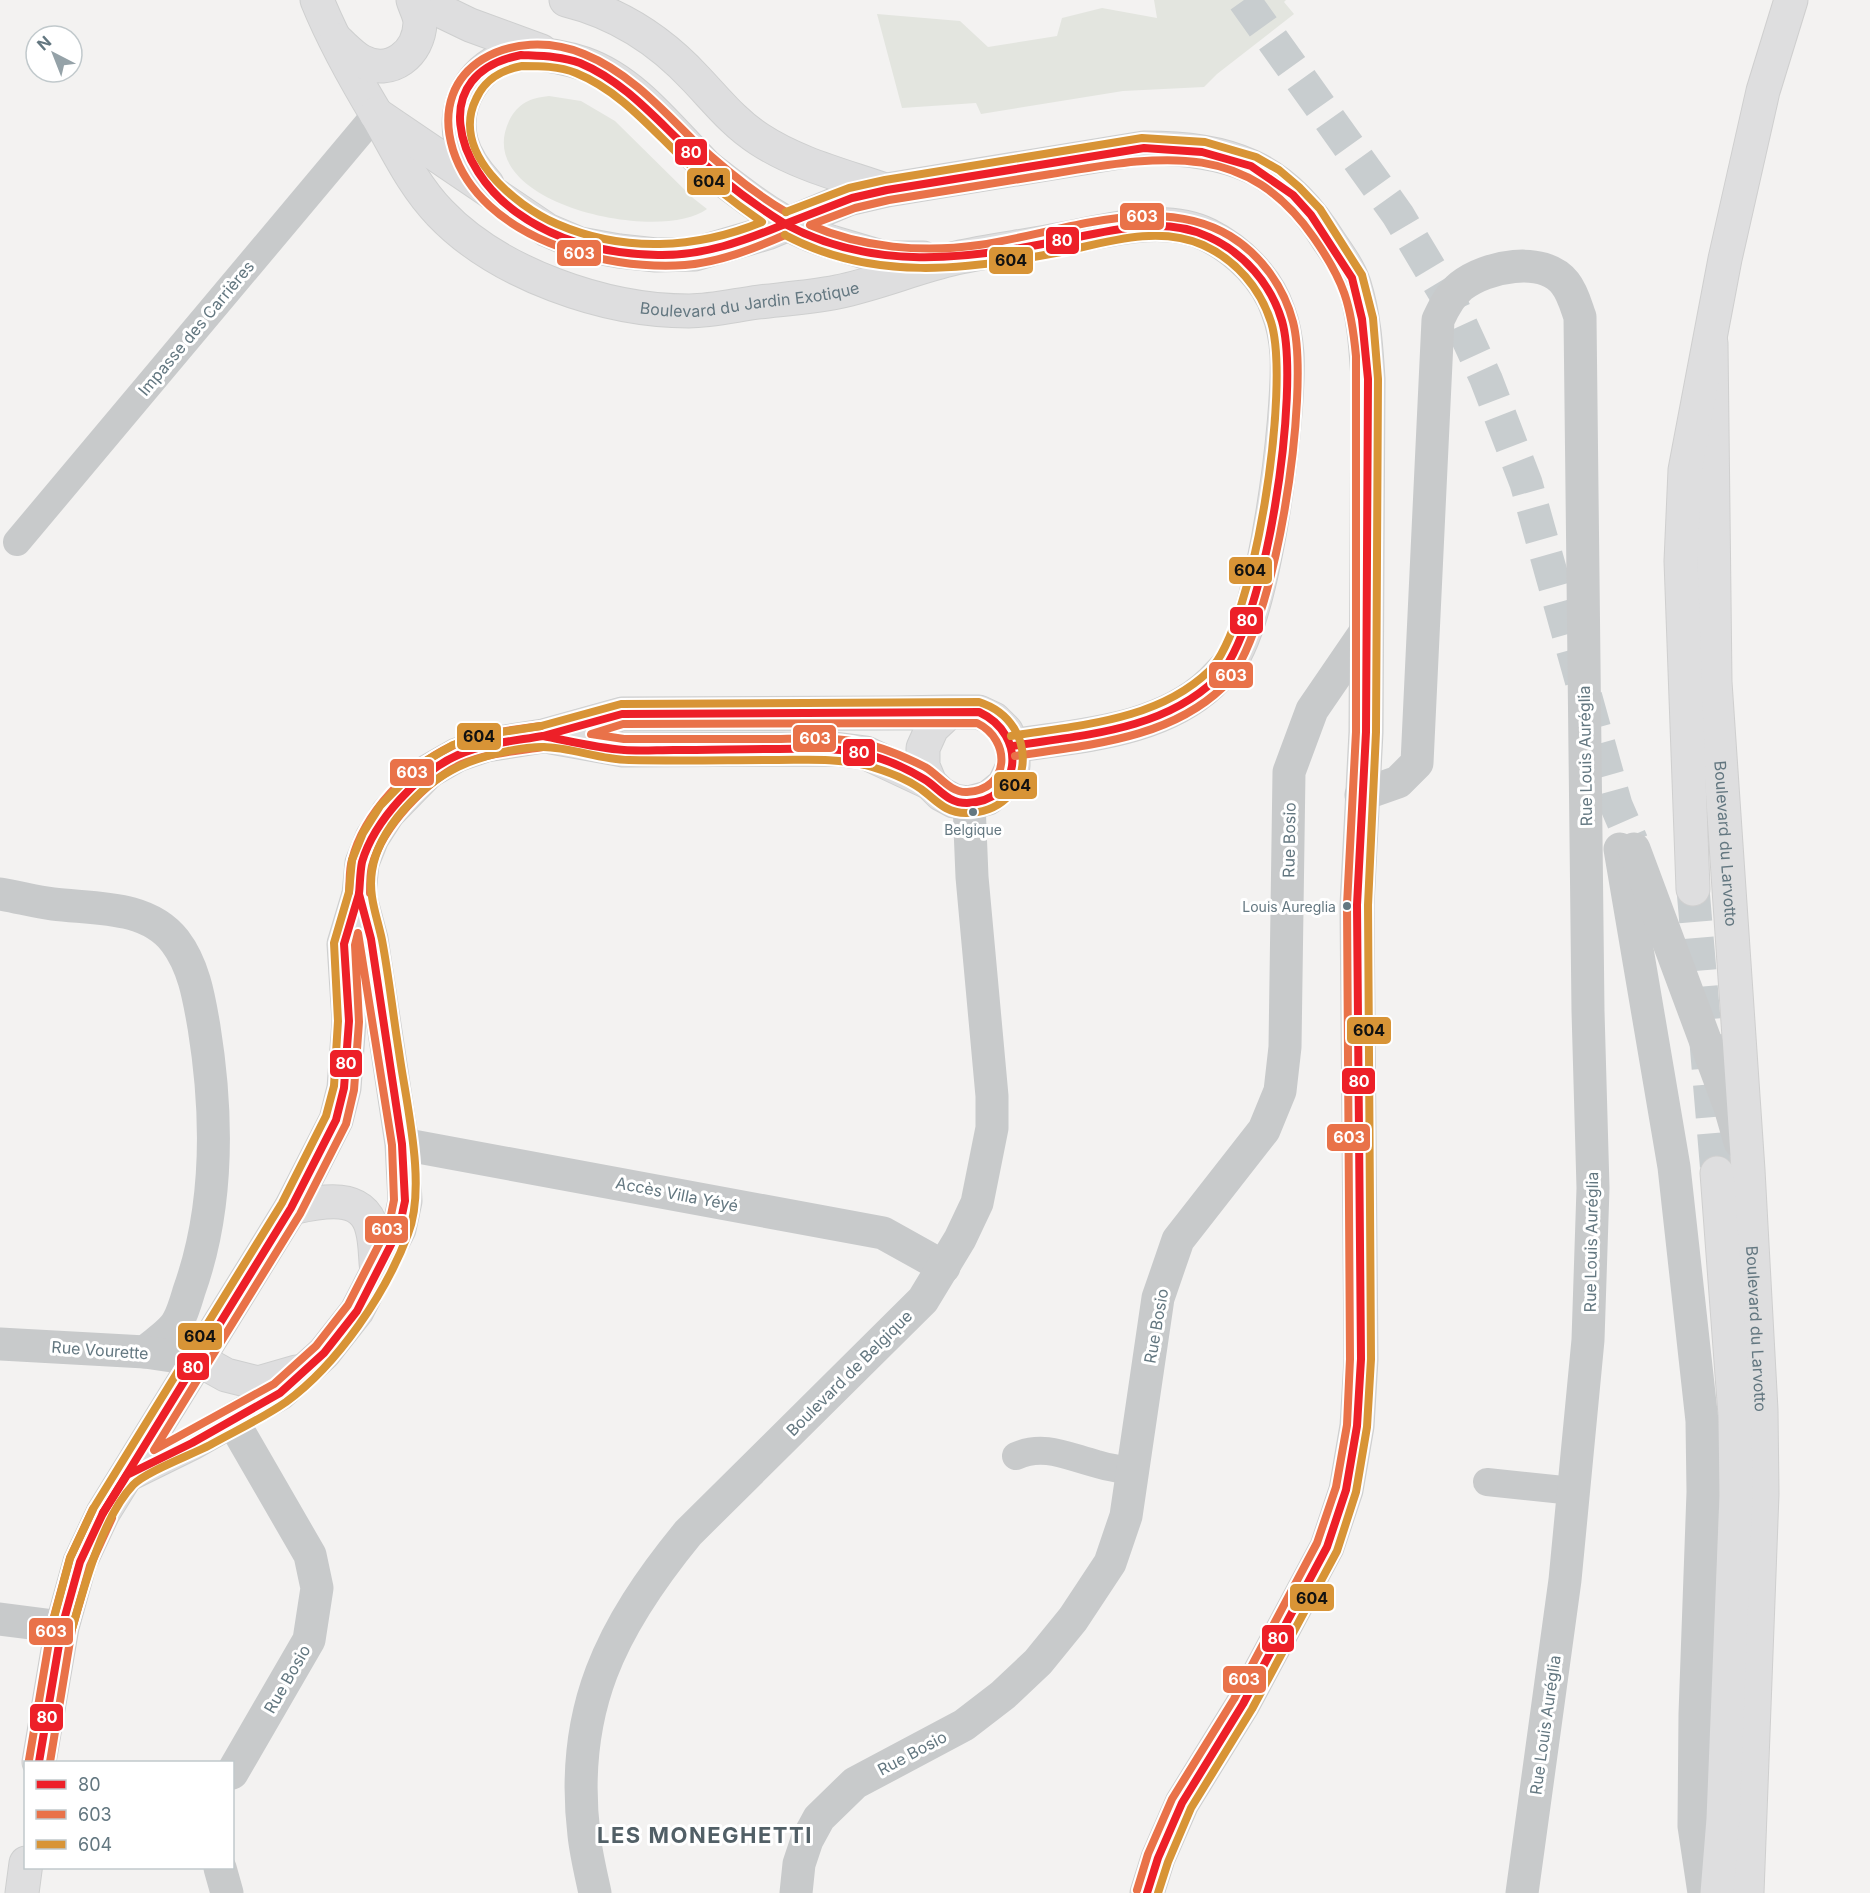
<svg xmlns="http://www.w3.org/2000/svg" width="1870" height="1893" viewBox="0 0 1870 1893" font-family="Inter,sans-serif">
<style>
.green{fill:#e3e5df}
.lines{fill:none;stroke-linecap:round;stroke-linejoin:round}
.minor-tunnel{stroke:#c8cdcf;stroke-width:33;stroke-dasharray:33 16;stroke-linecap:butt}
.primary-tunnel{stroke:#c8cdcf;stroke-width:33;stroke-dasharray:33 16;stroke-linecap:butt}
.secondary-casing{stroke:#cecfcf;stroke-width:35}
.primary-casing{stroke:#cfcfcf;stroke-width:35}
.service{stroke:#c8cacb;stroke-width:28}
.minor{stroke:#c8cacb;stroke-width:33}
.tertiary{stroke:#c8cacb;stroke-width:33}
.secondary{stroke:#dededf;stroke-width:33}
.primary{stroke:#dededf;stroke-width:33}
.secondary-bridge-casing{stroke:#cecfcf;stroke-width:35;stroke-linecap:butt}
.secondary-bridge{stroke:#dededf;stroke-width:33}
.bus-1-casing{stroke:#fff;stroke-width:12}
.bus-2-casing{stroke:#fff;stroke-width:12}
.bus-3-casing{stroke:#fff;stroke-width:12}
.bus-1{stroke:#ed2028;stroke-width:8}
.bus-2{stroke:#e97249;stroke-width:8}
.bus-3{stroke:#d89436;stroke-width:8}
.bus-dot{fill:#637780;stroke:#fff;stroke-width:2}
.labels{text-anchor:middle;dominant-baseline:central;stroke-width:6;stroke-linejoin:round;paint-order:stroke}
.bus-label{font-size:14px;fill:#637780;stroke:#fff}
.street-label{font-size:16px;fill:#637780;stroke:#fff}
.district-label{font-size:22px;font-weight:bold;letter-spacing:1.5px;fill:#515f66;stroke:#fff}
.line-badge{stroke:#fff;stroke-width:2}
.badge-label{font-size:16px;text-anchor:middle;font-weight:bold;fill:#fff}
.pale-badge-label{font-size:16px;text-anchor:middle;font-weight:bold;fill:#111}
</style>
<rect width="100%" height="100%" fill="#f3f2f1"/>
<!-- green -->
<g class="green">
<polygon points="1154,0 1286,0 1284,2 1294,14 1217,74 1204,87 1123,91 981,114 976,103 902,108 877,14 960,21 988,47 1057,36 1062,18 1102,8 1157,18"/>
<path d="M549 96 581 101 615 121 693 198 707 209C661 244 470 204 509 121 518 103 530 98 549 96Z"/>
</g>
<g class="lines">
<!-- minor-tunnel -->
<polyline class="minor-tunnel" points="1244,0 1398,215 1453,307 1486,379 1526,483 1616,805 1632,842"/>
<!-- primary-tunnel -->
<polyline class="primary-tunnel" points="1693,889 1717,1173"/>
<!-- secondary casing -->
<g class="secondary-casing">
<g id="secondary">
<path id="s1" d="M317 0C334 42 355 79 378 117 397 150 413 185 440 213 498 274 605 311 689 311 712 311 736 305 759 302 785 299 812 297 837 292 877 284 916 267 956 258 987 251 1020 247 1052 241 1100 233 1161 212 1208 235 1238 250 1267 278 1278 311 1283 324 1286 340 1287 354 1290 417 1265 614 1229 664 1224 670 1217 677 1211 683 1159 732 1079 735 1013 746"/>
<polyline points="418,0 470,25 541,51"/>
<path d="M566 0C619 13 660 40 696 79 716 100 734 123 759 139 797 164 842 175 885 190"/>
<path d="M336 40C344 47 352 56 361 61 391 77 419 53 420 23 420 15 415 7 413 0"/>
<path d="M376 114 547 230 580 244 619 251 656 255 695 254 767 233 848 199 887 190 1144 148C1229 148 1283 166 1329 241 1338 254 1349 269 1354 284 1364 315 1366 347 1368 379L1366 732 1357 905 1361 1359 1357 1426 1346 1490 1327 1547 1243 1704 1182 1803 1158 1858 1147 1893"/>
<path d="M487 184C476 172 465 156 461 141 452 103 475 65 512 56 534 51 563 57 585 64 634 81 671 131 707 167"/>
<polyline points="831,242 885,258 923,258"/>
<polyline points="551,737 623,750 835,749 866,753 930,783"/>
<path d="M291 1208C319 1202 363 1191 372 1229 376 1243 375 1258 377 1272"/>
<polyline points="199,1360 226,1375 258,1383 296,1372"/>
<polyline points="127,1475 192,1443 280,1393 324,1353 357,1311 399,1229 405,1201 402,1144 371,939 359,894"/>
<polyline points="39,1762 62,1627 80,1562 103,1513 291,1208 336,1120 344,1088 349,1021 344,944 359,894 362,863 372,838 388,813 429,771 457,755 486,745 543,736 622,714 895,713 949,712 979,712 994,719 1006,731 1013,746 1013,766 1004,785 988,798 969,803 954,801 941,794 930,783 923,766 923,748 932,728 949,712"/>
<polyline points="22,1893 26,1863"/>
</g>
</g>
<!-- primary casing -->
<g class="primary-casing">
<g id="primary">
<path id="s2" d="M1711 343 1715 682 1748 1170 1761 1410 1762 1494 1747 1893"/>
<polyline points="1693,889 1681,561 1685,470 1725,259 1763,91 1791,0"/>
<polyline points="1717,1893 1723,1819 1736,1496 1735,1415 1717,1173"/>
</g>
</g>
<!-- service -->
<g class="service">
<polyline points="17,542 376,114"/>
<path d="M1016 1456C1044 1443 1069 1457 1097 1464 1109 1468 1122 1469 1134 1472"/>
<polyline points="1487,1482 1573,1491"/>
</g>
<!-- minor -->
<g class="minor">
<path d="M1361 795 1398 782 1417 763 1438 320C1444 307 1450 295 1461 286 1486 266 1543 255 1565 283 1573 293 1576 306 1580 317L1588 1011 1593 1188 1588 1340 1565 1580 1522 1893"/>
<polyline points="1620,849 1674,1167 1702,1421 1703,1492 1695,1714 1694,1826 1704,1893"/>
<polyline points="1634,849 1730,1107 1740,1142"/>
<path d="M0 894C18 897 36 902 53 904 95 909 147 905 175 941 194 966 199 998 204 1027 218 1114 219 1207 189 1291 186 1301 183 1312 178 1321 172 1333 155 1343 145 1352"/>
<polyline points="402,1144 883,1233 944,1267"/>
<polyline points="0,1344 145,1352 199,1360"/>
<polyline points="232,1420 310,1555 317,1588 309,1640 232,1773"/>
<polyline points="0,1619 62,1627"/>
<polyline points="220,1868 227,1893"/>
<polyline points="796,1893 799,1864 807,1840 819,1818 855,1783 964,1725 1003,1695 1038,1662 1073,1619 1110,1563 1126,1516 1158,1298 1178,1240 1264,1130 1280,1091 1285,1047 1289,772 1312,710 1366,631"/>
</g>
<!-- tertiary -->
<path class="tertiary" d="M595 1893C591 1874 586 1854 584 1835 569 1710 611 1627 688 1533L923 1300 960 1239 977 1203 992 1128V1096L972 877 969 803"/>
<!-- secondary -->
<use href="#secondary" class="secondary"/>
<!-- primary -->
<use href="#primary" class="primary"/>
<!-- secondary-bridge casing -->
<g class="secondary-bridge-casing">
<path id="secondary-bridge" d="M707 167C744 196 785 229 831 242"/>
</g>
<!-- secondary-bridge -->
<use href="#secondary-bridge" class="secondary-bridge"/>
<!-- bus-1 casing -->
<g class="bus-1-casing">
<g id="bus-1">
<path d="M521 55C541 56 561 56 580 63 623 81 654 117 687 148 717 177 750 202 785 224 744 241 703 256 658 255 608 254 557 242 516 212 456 169 426 74 521 55Z"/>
<path d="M785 224C872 271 965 260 1058 241 1108 232 1161 214 1209 237 1244 253 1271 284 1282 321 1301 388 1266 630 1216 679 1162 731 1082 735 1013 746"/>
<polyline points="785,224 852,198 887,190 1144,148 1202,152 1251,166 1293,195 1311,215 1352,278 1362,319 1368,379 1366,732 1357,905 1361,1359 1357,1426 1346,1490 1327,1547 1243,1704 1182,1803 1158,1858 1147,1893"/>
<path d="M979 712C1029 735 1021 802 967 803 947 803 939 788 924 779 906 768 885 759 865 754 837 747 808 749 779 749 744 749 709 750 674 750 657 750 640 751 624 750 597 748 569 741 543 736L622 714Z"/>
<path d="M359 894C360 884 360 872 362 862 374 821 419 772 458 755 485 743 514 741 543 736"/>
<polyline points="103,1513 291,1208 336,1120 344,1088 349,1021 344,944 359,894"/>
<polyline points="103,1513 127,1475 192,1443 280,1393 324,1353 357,1311 399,1229 405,1201 402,1144 371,939 359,894"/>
<polygon points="62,1627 39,1762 42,1744"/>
<polyline points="62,1627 80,1562 103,1513"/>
</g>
</g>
<!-- bus-2 casing -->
<g class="bus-2-casing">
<g id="bus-2">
<path d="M785 235C753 249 720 262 685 265 604 271 481 238 453 150 427 65 514 25 584 54 628 72 660 107 693 140 722 167 752 192 786 212"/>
<path d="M977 723C1012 740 1010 790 967 792 950 793 939 775 925 767 905 757 883 747 861 743 830 736 797 739 766 739 718 739 671 739 624 739L591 734 623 724Z"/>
<path d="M1015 756C1086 745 1168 740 1223 687 1275 636 1311 392 1293 322 1284 287 1261 255 1230 236 1157 191 1058 234 979 245 923 253 862 248 810 225L855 208 889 200C943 191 997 183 1051 174 1156 157 1244 137 1314 238 1344 281 1351 304 1356 356V732L1347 905 1350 1359 1347 1425 1336 1487 1317 1543 1234 1699 1172 1799 1148 1854 1137 1890"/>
<path d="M349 892C350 882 349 870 352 860 364 813 409 766 452 746 479 733 511 730 541 726"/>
<path d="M370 893C370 884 370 874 372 866 382 827 427 780 462 764 487 753 516 751 543 747"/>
<polygon points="358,933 392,1145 394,1200 389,1225 348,1305 316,1346 274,1384 154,1450 300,1214 346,1124 354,1090 359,1022 355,945"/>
<polyline points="29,1760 52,1624 70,1558 93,1509"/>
<polyline points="50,1762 72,1629 90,1566 112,1518"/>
</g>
</g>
<!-- bus-3 casing -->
<g class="bus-3-casing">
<g id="bus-3">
<path d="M522 66C540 66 559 66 576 73 618 90 648 125 680 156 705 180 733 202 762 222 696 249 624 253 557 224 514 205 450 152 476 99 485 79 501 70 522 66Z"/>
<polyline points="786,212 849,188 885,180 1142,138 1205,142 1256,157 1279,170 1299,187 1320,209 1362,275 1373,318 1378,379 1376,732 1368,905 1371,1359 1367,1427 1356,1492 1337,1551 1252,1709 1191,1808 1168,1862 1158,1893"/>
<path d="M785 235C872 282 968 270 1061 252 1107 242 1158 225 1203 245 1236 260 1260 288 1271 322 1291 385 1255 625 1209 671 1157 721 1079 725 1011 736"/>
<path d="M52 1625 70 1558 93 1509 282 1203 326 1116 334 1086 338 1021 334 943 349 892 352 860 363 833 380 806 422 763 453 745 483 735 541 726 621 704 979 702C1044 723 1034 813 966 813 945 813 936 800 921 789 905 778 883 770 865 765 836 758 807 760 778 760 728 760 678 761 629 760 600 760 571 747 543 747 518 747 480 756 458 767 421 785 378 829 372 871 368 896 377 916 382 940 389 977 393 1015 399 1052 406 1103 427 1186 408 1234 386 1293 338 1364 286 1402 263 1418 235 1431 210 1445 191 1455 145 1472 133 1485 102 1518 84 1587 72 1629"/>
</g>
</g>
<!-- bus-1 -->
<use href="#bus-1" class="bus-1"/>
<!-- bus-2 -->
<use href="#bus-2" class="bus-2"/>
<!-- bus-3 -->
<use href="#bus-3" class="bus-3"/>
</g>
<!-- markers -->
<g class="bus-dot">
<circle cx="973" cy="812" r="5"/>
<circle cx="1347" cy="906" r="5"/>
</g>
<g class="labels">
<!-- bus labels -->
<g class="bus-label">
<text x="973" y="829">Belgique</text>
<text x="1336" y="906" text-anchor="end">Louis Aureglia</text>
</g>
<!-- street labels -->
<g class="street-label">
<text stroke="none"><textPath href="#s1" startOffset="582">Boulevard du Jardin Exotique</textPath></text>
<text transform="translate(196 328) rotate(-50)">Impasse des Carrières</text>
<text transform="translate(1585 756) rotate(-91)">Rue Louis Auréglia</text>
<text transform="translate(1289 840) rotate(-89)">Rue Bosio</text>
<text stroke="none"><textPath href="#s2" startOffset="501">Boulevard du Larvotto</textPath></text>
<text transform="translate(677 1194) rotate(11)">Accès Villa Yéyé</text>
<text transform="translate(1591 1242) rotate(-89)">Rue Louis Auréglia</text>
<text transform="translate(1156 1326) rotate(-80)">Rue Bosio</text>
<text stroke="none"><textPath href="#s2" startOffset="987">Boulevard du Larvotto</textPath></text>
<text transform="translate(100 1350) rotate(4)">Rue Vourette</text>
<text transform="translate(849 1373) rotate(-45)">Boulevard de Belgique</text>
<text transform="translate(287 1679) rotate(-60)">Rue Bosio</text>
<text transform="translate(1545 1725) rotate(-82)">Rue Louis Auréglia</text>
<text transform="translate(912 1753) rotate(-28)">Rue Bosio</text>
</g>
<!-- district labels -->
<g class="district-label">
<text x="705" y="1835">LES MONEGHETTI</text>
</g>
</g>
<g class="line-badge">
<rect x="674" y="138" width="34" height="28" rx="6" fill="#ed2028"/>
<rect x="686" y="167" width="45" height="29" rx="6" fill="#d89436"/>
<rect x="1119" y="202" width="46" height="29" rx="6" fill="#e97249"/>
<rect x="1045" y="226" width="35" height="29" rx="6" fill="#ed2028"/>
<rect x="556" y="239" width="46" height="28" rx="6" fill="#e97249"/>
<rect x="988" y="246" width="46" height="29" rx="6" fill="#d89436"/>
<rect x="1228" y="556" width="45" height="29" rx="6" fill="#d89436"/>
<rect x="1229" y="606" width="35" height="29" rx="6" fill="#ed2028"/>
<rect x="1208" y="661" width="46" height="28" rx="6" fill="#e97249"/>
<rect x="456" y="722" width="46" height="29" rx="6" fill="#d89436"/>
<rect x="792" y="724" width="45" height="29" rx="6" fill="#e97249"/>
<rect x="842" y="738" width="34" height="29" rx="6" fill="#ed2028"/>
<rect x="389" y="758" width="46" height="29" rx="6" fill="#e97249"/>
<rect x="993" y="771" width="45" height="29" rx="6" fill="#d89436"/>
<rect x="1346" y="1016" width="46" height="29" rx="6" fill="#d89436"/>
<rect x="329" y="1049" width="34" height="29" rx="6" fill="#ed2028"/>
<rect x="1341" y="1067" width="35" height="28" rx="6" fill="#ed2028"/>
<rect x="1326" y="1123" width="45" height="29" rx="6" fill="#e97249"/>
<rect x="364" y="1215" width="45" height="29" rx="6" fill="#e97249"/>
<rect x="177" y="1322" width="46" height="29" rx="6" fill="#d89436"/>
<rect x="176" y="1352" width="34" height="29" rx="6" fill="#ed2028"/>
<rect x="1289" y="1583" width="46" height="29" rx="6" fill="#d89436"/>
<rect x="28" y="1617" width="46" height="29" rx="6" fill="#e97249"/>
<rect x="1261" y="1624" width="34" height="29" rx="6" fill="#ed2028"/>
<rect x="1222" y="1665" width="45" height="29" rx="6" fill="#e97249"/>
<rect x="29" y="1703" width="35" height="29" rx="6" fill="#ed2028"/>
</g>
<g class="badge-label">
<text x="691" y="158">80</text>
<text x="1142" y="222">603</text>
<text x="1062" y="246">80</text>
<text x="579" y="259">603</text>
<text x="1247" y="626">80</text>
<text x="1231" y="681">603</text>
<text x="815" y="744">603</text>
<text x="859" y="758">80</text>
<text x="412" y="778">603</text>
<text x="346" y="1069">80</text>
<text x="1359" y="1087">80</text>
<text x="1349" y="1143">603</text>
<text x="387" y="1235">603</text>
<text x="193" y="1373">80</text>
<text x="51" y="1637">603</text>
<text x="1278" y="1644">80</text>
<text x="1244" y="1685">603</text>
<text x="47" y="1723">80</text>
</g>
<g class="pale-badge-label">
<text x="709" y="187">604</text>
<text x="1011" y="266">604</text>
<text x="1250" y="576">604</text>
<text x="479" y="742">604</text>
<text x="1015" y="791">604</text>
<text x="1369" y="1036">604</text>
<text x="200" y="1342">604</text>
<text x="1312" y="1604">604</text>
</g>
<!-- legend -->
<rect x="24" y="1761" width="210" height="108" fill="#ffffff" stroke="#c1c9cc" stroke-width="1.5"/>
<rect x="36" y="1780" width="30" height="9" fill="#ed2028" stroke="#c1c9cc" stroke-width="1.5"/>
<text x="78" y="1791" font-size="18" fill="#637780">80</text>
<rect x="36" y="1810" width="30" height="9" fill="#e97249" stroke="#c1c9cc" stroke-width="1.5"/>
<text x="78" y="1821" font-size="18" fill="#637780">603</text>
<rect x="36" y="1840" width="30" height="9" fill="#d89436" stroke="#c1c9cc" stroke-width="1.5"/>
<text x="78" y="1851" font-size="18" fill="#637780">604</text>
<!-- north arrow -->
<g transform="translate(54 54) rotate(318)"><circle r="28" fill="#ffffff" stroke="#c1c9cc" stroke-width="1.5"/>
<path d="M0-4.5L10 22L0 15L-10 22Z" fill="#95a2a8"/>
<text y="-9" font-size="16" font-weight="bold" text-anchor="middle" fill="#637780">N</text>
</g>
</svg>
